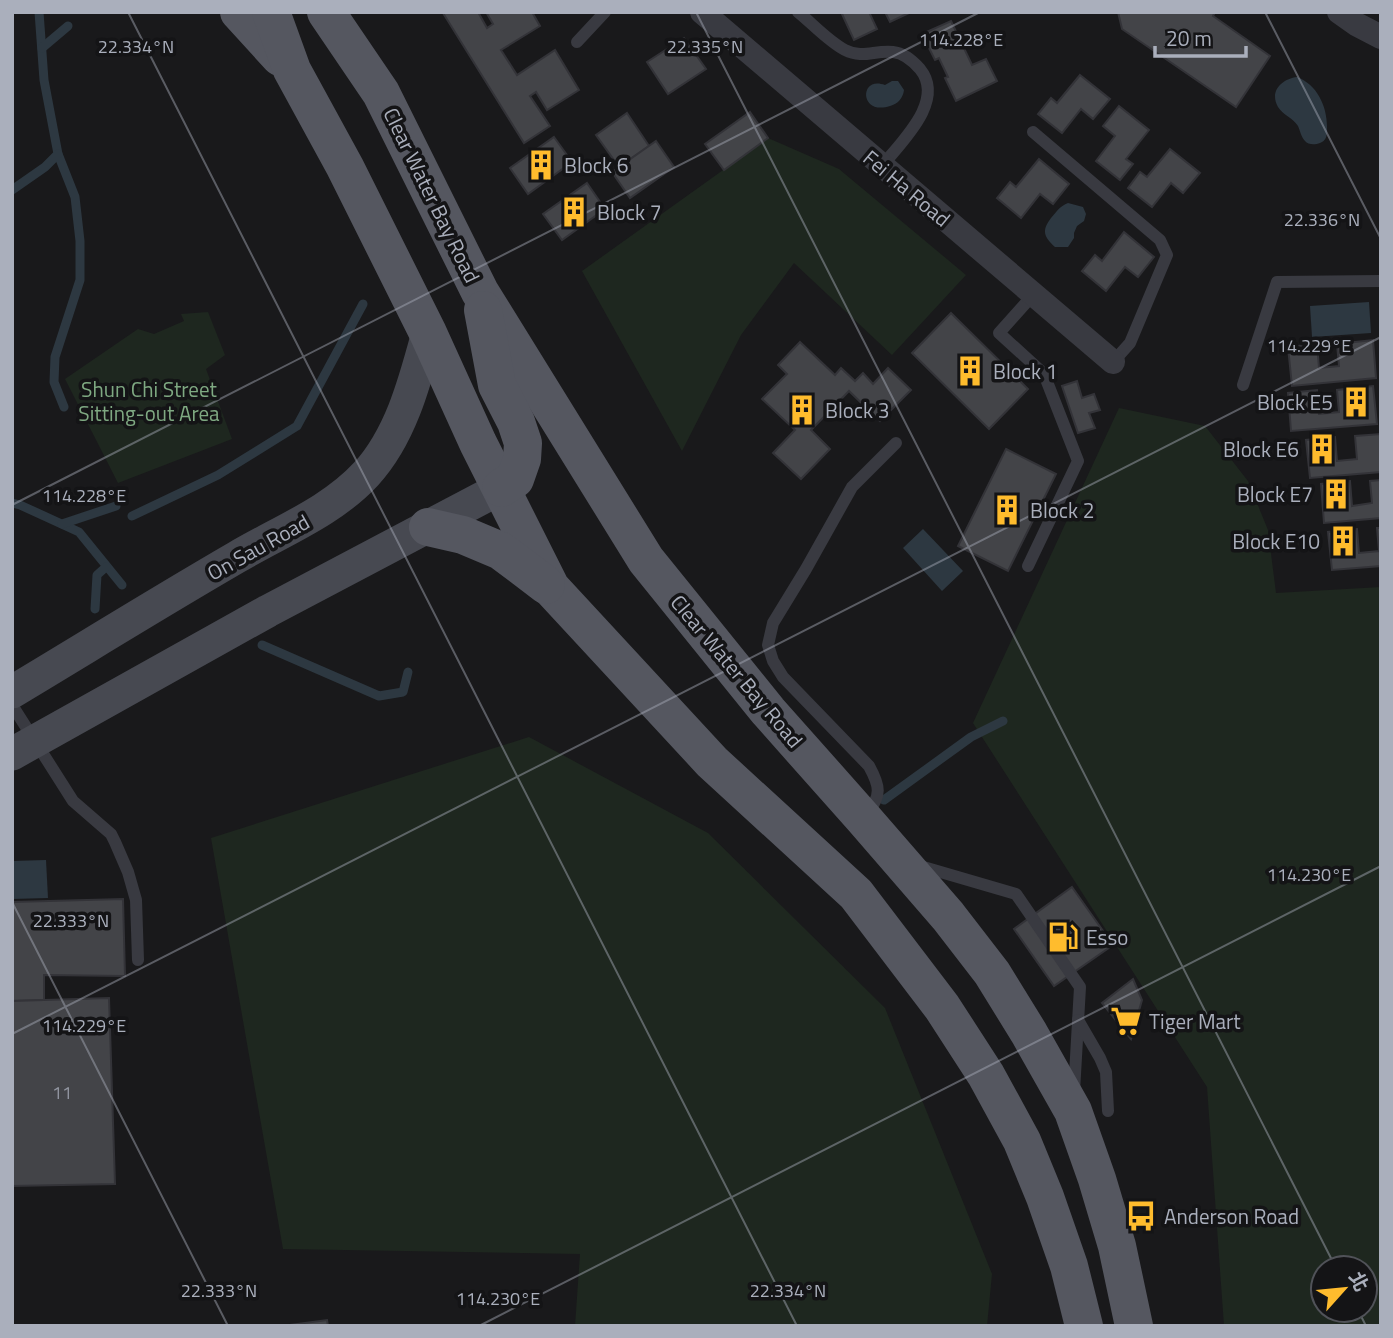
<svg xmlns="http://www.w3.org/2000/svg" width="1393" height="1338" viewBox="0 0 1393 1338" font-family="'Titillium Web','Noto Sans TC',sans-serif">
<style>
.green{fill:#1e271f;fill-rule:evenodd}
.water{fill:#2d3841}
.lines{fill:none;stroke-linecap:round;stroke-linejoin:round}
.stream{stroke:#2d3841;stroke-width:9}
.building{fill:#434448;stroke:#333338;stroke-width:2}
.lane{stroke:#393a41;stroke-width:12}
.street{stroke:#393a41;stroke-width:24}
.secondary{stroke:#474951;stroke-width:33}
.primary{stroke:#555760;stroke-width:38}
.ticks{fill:none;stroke:#aaafbc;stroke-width:2;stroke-opacity:0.45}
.labels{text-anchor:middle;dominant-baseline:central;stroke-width:7;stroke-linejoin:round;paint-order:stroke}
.number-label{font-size:18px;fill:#90949f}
.poi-label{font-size:21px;fill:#aaafbc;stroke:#141416;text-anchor:start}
.street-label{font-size:21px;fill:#aaafbc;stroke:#141416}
.park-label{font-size:21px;fill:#7fa982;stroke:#141416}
.ticks-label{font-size:18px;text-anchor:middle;fill:#aaafbc;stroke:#141416;stroke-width:7;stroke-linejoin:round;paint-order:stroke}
</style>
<rect width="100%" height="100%" fill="#19191b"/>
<!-- green -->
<g class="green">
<polygon points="768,138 839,169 966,275 892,355 794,263 741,335 682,451 582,271"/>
<polygon points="208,312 225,355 206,369 232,439 118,483 65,379 138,329 154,334 184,321 181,314"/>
<path d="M1119 408 1205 426 1248 481 1268 530 1276 593 1381 587V1326H1224L1207 1087 973 723ZM1365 1268V1310H1323V1268Z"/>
<polygon points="529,737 708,833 885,1008 992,1274 987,1326 575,1326 580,1254 283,1249 211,838"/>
</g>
<!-- water -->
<g class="water">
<path d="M1297 77C1318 85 1328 108 1327 130 1327 136 1326 141 1320 143 1315 145 1308 145 1305 141 1301 137 1300 130 1298 126 1293 118 1283 115 1278 107 1269 91 1282 79 1297 77Z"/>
<path d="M892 81H898L904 90C903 98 898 104 890 106 859 116 859 75 885 85Z"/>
<path d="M1068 203 1083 207 1086 214 1084 221 1077 226 1074 233V238L1068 247H1055C1043 236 1042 230 1051 218 1057 211 1060 206 1068 203Z"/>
<polygon points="1369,302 1371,333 1312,337 1310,306"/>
<polygon points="923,529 963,571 942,591 903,548"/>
<polygon points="46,860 48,898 12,899 12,861"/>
</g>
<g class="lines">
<!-- stream -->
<g class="stream">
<polyline points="39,12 44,80 58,154 75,197 80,241 80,280 55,357 54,382 64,407"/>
<polyline points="42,48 68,26"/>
<polyline points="12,190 45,167 58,154"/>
<polyline points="12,503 20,505 79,532 122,585"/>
<polyline points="132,516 218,475 297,426 363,304"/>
<polyline points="62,524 116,506"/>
<polyline points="95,609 97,575 106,567"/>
<polyline points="262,645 379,696 403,692 408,672"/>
<polyline points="884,800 971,737 1003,721"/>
</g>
</g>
<!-- building -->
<g class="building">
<polygon points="478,12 487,28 493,24 486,12 532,12 540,26 501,50 517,75 555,50 579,90 547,110 536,92 530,96 550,126 524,143 443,13"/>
<polygon points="845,12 869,12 877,29 854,40 842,14"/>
<polygon points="885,12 911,12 890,22"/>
<polygon points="1118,12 1215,12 1213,16 1270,56 1236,107 1122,29"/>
<polygon points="951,21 972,65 986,59 997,81 956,101 945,78 948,77 939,58 935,60 922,34"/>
<polygon points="684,38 706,69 668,94 647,62"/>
<polygon points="1080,75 1110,99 1093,119 1081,109 1062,133 1038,114 1051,98 1057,103"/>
<polygon points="1119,106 1149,130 1126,159 1133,164 1120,180 1096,161 1115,136 1103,126"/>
<polygon points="750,112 768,138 724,170 705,144"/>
<polygon points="627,113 649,146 619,167 596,135"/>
<polygon points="554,137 572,162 528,194 510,168"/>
<polygon points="656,141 674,167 630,198 612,172"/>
<polygon points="1170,149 1200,173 1183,193 1171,183 1152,207 1128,188 1140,172 1147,177"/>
<polygon points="1039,159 1069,184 1053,204 1040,194 1021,218 997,198 1010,182 1016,187"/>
<polygon points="587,183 605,209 562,240 543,214"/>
<polygon points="1124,232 1154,257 1138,277 1125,267 1106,291 1082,271 1095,255 1102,261"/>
<polygon points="951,313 1028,389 989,429 912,353"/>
<polygon points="1373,340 1376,378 1292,386 1288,347 1317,344 1319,368 1339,366 1337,344"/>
<polygon points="800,342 835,375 841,368 855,381 863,373 873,384 888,368 911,390 880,421 849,391 811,430 830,449 801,479 773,453 795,430 762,399 787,374 778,365"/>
<polygon points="1077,381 1082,398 1094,394 1100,410 1089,413 1095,428 1078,433 1062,386"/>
<polygon points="1373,386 1377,424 1291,431 1288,393 1317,390 1319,414 1339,412 1337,390"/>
<polygon points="1381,434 1381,472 1310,478 1306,440 1335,437 1337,461 1357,459 1355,436"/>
<polygon points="1006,449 1056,474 1008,571 958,546"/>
<polygon points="1381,480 1381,518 1324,523 1321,484 1350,481 1352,506 1372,503 1370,481"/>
<polygon points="1377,528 1381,528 1381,566 1332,570 1328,532 1357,529 1359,553 1379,551"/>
<polygon points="1072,887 1113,945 1054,986 1014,929"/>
<polygon points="123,899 125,976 44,975 44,1000 12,1001 12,902"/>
<polygon points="1133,979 1142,1000 1131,1039 1102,1003"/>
<polygon points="109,998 115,1184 12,1186 12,1001"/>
<polygon points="327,1320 328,1326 282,1326"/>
</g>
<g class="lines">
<!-- lane -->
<g class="lane">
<path d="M798 12C813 24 828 41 845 50 863 59 874 50 893 52 903 53 913 61 920 69 946 101 901 142 882 166"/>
<polyline points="577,42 605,12"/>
<polyline points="1033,132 1160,240 1167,255 1130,343 1113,362"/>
<polyline points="1243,385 1277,282 1381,281"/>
<polyline points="1028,566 1078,461 1044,374 999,333 1033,295"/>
<polyline points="12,705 73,801 111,834 115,842 128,872 136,900 138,960"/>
<path d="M867 814C882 795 880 786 869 766L783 677 773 661 768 645 773 623 806 569 852 487 896 443"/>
<polyline points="920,866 1016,894 1080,987 1074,1092"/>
<polyline points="1078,1020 1100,1058 1106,1072 1108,1111"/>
</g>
<!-- street -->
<g class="street">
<polyline points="702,12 1113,362"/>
<polyline points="1339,12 1356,24 1381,37"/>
</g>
<!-- secondary -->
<g class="secondary">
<path d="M12 692C87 647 161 601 237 557 281 531 331 512 366 474 401 436 415 381 428 333"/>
<polyline points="12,754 268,611 501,488"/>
</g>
<!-- primary -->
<g class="primary">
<polyline points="239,12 280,57"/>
<polyline points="271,12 292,70 345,167 428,333 478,443 551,588 712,762 856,894 942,1007 986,1075 1022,1141 1045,1197 1069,1266 1084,1326"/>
<polyline points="326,12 381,93 480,292 646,560 768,711 863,818 948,916 992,973 1029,1033 1073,1111 1097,1179 1117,1246 1134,1326"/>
<polyline points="483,310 497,385 516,422 523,443 522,459 515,479 501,488"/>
<polyline points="428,527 463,535 501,551 546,585"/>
</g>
</g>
<!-- ticks -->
<path class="ticks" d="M128 12 797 1326M696 12 1336 1268M1265 12 1381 239M12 505 980 12M12 902 228 1326M12 1034 1381 337M1358 1310 1366 1326M479 1326 1381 866"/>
<!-- icons -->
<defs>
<g id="building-bare" transform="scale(2.415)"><path d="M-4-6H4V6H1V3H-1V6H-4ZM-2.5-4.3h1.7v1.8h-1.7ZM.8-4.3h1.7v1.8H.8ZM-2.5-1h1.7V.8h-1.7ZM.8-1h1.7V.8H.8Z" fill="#ffbc2d" stroke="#141416" stroke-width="2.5" paint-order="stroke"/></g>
<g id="fuel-bare" transform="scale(2.415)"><path d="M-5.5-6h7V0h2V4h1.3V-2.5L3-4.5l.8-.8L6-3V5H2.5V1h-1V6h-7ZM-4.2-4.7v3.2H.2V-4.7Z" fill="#ffbc2d" stroke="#141416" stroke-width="2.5" paint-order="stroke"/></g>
<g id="supermarket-bare" transform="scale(2.415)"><path d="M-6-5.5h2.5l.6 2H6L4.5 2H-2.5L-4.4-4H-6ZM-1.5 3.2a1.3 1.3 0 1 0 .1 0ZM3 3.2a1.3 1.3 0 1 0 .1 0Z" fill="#ffbc2d" stroke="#141416" stroke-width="2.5" paint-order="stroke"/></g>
<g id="bus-bare" transform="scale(2.415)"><path d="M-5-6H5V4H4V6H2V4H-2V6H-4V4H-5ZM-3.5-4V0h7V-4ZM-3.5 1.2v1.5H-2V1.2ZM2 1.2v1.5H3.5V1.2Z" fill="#ffbc2d" stroke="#141416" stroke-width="2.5" paint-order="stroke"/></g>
</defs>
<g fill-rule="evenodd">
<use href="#building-bare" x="541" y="165"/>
<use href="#building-bare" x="574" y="212"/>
<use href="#building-bare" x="970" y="371"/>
<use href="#building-bare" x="1356" y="402"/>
<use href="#building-bare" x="802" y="410"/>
<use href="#building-bare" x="1322" y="449"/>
<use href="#building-bare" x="1336" y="494"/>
<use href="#building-bare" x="1007" y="510"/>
<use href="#building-bare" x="1343" y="541"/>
<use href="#fuel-bare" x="1063" y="937"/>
<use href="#supermarket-bare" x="1126" y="1021"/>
<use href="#bus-bare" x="1141" y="1216"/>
</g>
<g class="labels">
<!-- number labels -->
<g class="number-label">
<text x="62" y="1092">11</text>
</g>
<!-- poi labels -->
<g class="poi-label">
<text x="564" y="165">Block 6</text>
<text x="597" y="212">Block 7</text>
<text x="993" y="371">Block 1</text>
<text x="1333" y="402" text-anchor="end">Block E5</text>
<text x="825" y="410">Block 3</text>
<text x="1299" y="449" text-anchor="end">Block E6</text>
<text x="1313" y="494" text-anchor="end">Block E7</text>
<text x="1030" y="510">Block 2</text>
<text x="1320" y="541" text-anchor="end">Block E10</text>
<text x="1086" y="937">Esso</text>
<text x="1149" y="1021">Tiger Mart</text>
<text x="1164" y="1216">Anderson Road</text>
</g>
<!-- street labels -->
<g class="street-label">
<text transform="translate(907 188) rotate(40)">Fei Ha Road</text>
<text transform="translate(432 195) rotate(64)">Clear Water Bay Road</text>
<text transform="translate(258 547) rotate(-29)">On Sau Road</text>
<text transform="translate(737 671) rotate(50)">Clear Water Bay Road</text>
</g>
<!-- park labels -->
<g class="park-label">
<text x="149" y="389">Shun Chi Street<tspan x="149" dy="24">Sitting-out Area</tspan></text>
</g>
</g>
<g class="ticks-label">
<text x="961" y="46">114.228°E</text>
<text x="136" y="53">22.334°N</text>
<text x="705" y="53">22.335°N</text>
<text x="1322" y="226">22.336°N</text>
<text x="1309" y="352">114.229°E</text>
<text x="84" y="502">114.228°E</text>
<text x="1309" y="881">114.230°E</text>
<text x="71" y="927">22.333°N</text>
<text x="84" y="1032">114.229°E</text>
<text x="219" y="1297">22.333°N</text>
<text x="788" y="1297">22.334°N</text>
<text x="498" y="1305">114.230°E</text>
</g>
<!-- border -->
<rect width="1393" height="1338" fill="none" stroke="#aaafbc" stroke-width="28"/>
<!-- north arrow -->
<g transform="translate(1344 1289) rotate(63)"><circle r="33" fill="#141416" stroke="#505258" stroke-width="2"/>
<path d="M0-5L12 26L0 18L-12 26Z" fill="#ffbc2d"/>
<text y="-10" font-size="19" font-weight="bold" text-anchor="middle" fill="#aaafbc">北</text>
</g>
<!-- scale -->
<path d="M1155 46v10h91v-10" fill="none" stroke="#aaafbc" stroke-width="3.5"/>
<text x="1166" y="46" font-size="21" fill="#aaafbc" stroke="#141416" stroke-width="5" paint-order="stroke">20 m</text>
</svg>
